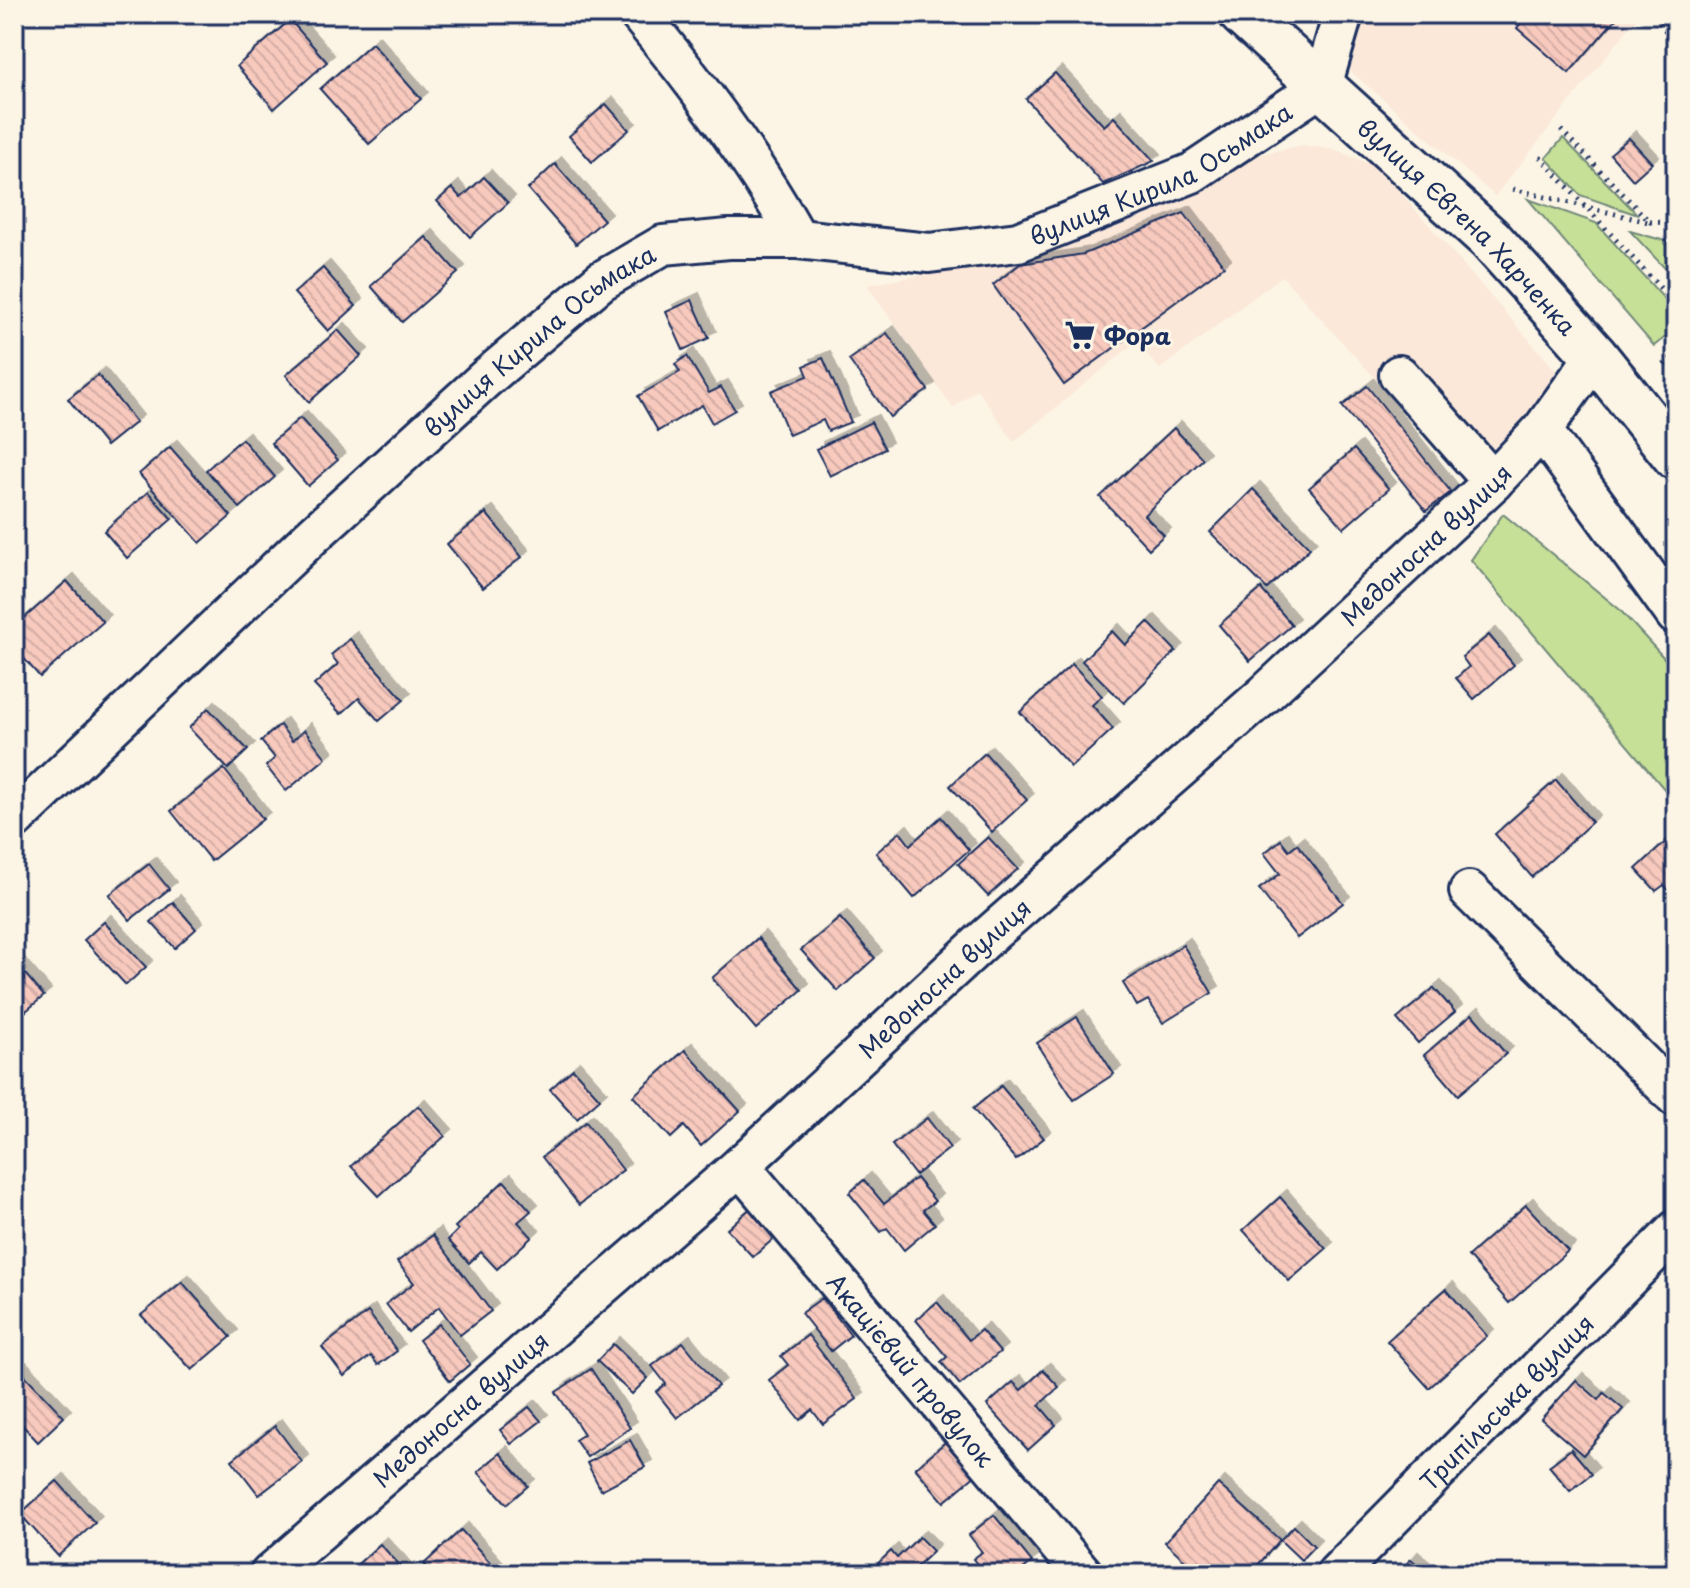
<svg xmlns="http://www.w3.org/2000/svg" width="1690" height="1588" viewBox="0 0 1690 1588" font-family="'Playpen Sans',sans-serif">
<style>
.built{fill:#fbe8d9}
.green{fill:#c7e097;stroke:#71887a;stroke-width:2}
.building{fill:url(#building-back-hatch);stroke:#1b2f5e;stroke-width:2;filter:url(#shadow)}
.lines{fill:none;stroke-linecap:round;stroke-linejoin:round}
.minor-casing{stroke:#1b2f5e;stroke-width:44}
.major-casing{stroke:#1b2f5e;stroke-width:50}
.path{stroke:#1b2f5e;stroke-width:5;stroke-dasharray:2 6;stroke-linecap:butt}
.minor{stroke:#fcf5e5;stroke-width:38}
.major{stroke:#fcf5e5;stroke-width:44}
.labels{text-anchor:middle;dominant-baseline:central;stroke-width:6;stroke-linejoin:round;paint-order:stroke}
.street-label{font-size:24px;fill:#1b2f5e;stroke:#fcf5e5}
.poi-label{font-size:24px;font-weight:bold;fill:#1b2f5e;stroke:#fcf5e5;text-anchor:start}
</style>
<defs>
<pattern id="building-back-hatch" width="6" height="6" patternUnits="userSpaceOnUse" patternTransform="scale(2)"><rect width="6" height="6" fill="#f8c9bd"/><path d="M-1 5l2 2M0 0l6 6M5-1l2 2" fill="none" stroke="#d4ada5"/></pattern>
<filter id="shadow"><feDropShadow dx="7" dy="-7" stdDeviation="0" flood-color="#0004"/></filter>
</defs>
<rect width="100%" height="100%" fill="#fcf5e5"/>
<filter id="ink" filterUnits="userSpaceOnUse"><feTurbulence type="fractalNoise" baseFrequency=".0125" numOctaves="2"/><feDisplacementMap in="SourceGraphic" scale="16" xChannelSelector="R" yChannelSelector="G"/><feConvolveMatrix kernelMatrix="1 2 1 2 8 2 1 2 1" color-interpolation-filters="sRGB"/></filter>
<g filter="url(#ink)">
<!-- built -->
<g class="built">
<polygon points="1356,14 1640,14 1495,196 1341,63"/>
<polygon points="1303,145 1337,150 1379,168 1565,381 1464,476 1282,276 1160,369 1136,342 1014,442 977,389 953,408 867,285 984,264 1083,238 1206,190 1249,157"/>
</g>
<!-- green -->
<g class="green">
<polygon points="1563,138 1638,215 1580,195 1546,158"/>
<polygon points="1528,199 1596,223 1676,312 1672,332 1654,346"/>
<polygon points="1630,231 1676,244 1676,280"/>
<polygon points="1503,514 1619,609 1676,671 1676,803 1471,560"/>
</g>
<!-- building -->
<g class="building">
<polygon points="1521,14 1620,14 1569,73 1517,28 1525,18"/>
<polygon points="290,20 327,62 274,109 237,66"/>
<polygon points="372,43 421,99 369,144 320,89"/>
<polygon points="1055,73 1104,126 1114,117 1154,161 1103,184 1026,99"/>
<polygon points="606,104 629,130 592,162 569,136"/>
<polygon points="1629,138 1652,163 1633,180 1610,154"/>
<polygon points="555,164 604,220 576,244 528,189"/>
<polygon points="484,177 508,203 470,237 437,201 452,188 461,198"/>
<polygon points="1184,213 1224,266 1064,385 993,285 1020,264 1084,254"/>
<polygon points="426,237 458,273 402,322 371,286"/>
<polygon points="323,268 356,306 328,331 294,293"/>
<polygon points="692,300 709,338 683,350 666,312"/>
<polygon points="338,330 361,356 309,402 286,375"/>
<polygon points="887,333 928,390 890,417 849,360"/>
<polygon points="687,356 709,393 721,387 735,410 712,423 702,405 658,431 638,396 680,372 675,364"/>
<polygon points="823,358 851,422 828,431 823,420 789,435 771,391 808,376 804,366"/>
<polygon points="98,375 136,422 106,446 68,399"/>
<polygon points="1367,386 1451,492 1426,511 1342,406"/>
<polygon points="300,418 338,460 308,486 271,443"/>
<polygon points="871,422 885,449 830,476 816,449"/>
<polygon points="1174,428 1203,459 1144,515 1164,535 1149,549 1100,497"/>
<polygon points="242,439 275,477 240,508 206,470"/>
<polygon points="170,447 231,516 200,543 139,474"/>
<polygon points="1354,449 1389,489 1344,528 1309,488"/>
<polygon points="1253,489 1310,548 1267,589 1210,532"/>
<polygon points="148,492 172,519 127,558 104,531"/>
<polygon points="486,513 522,557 483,588 447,544"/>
<polygon points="67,581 103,622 40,677 14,647 14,627"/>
<polygon points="1261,589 1292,625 1250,661 1219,625"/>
<polygon points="1148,622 1176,651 1124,703 1082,661 1112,631 1125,645"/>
<polygon points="1489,635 1514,665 1474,699 1456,678 1469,667 1462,657"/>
<polygon points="350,639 404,700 379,721 359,698 341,714 314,685 338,664 331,655"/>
<polygon points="1072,664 1102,696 1092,705 1113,729 1071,767 1020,712"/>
<polygon points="208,708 248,750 228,769 189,728"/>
<polygon points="280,725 292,741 304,730 326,758 286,791 266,766 275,758 261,741"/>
<polygon points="985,753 1027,800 992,832 950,786"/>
<polygon points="224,769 263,819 211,861 171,811"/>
<polygon points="1556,780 1592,822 1532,877 1495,834"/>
<polygon points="941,817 969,850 914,898 876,853 900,832 910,845"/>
<polygon points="988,837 1018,869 988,896 958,864"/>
<polygon points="1670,838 1676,844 1676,898 1664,885 1656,891 1636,869"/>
<polygon points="1281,840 1289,850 1297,844 1343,903 1297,938 1259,889 1280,874 1264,853"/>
<polygon points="149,864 169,889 130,920 109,895"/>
<polygon points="173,902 196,929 175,948 151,922"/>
<polygon points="840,918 875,958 838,991 801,950"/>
<polygon points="104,922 146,967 126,985 84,940"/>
<polygon points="758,938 802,990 756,1029 712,978"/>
<polygon points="1183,945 1212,993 1163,1023 1148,1000 1137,1006 1123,983"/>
<polygon points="14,961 44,996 14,1021"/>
<polygon points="1434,988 1455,1012 1418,1043 1397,1019"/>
<polygon points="1472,1014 1506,1054 1458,1095 1424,1055"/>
<polygon points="1077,1017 1114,1074 1074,1100 1037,1043"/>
<polygon points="685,1050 740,1111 701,1146 684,1126 671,1138 633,1096"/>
<polygon points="573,1069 600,1099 577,1119 550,1089"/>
<polygon points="1001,1086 1044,1138 1016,1160 973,1109"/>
<polygon points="418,1106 445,1136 379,1196 351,1166"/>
<polygon points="927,1118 950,1148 915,1175 892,1145"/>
<polygon points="586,1122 623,1170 579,1205 542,1157"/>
<polygon points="916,1178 935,1201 923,1210 935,1224 904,1250 887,1228 881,1232 849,1193 864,1180 884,1204"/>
<polygon points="504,1181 531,1211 518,1222 532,1237 497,1269 481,1252 469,1263 448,1240 458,1230 455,1227"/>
<polygon points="1280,1197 1326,1249 1289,1281 1243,1230"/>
<polygon points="1526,1205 1568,1251 1509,1303 1468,1256"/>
<polygon points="753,1206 779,1234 753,1257 727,1229"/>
<polygon points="433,1235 491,1311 460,1335 439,1307 408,1332 386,1304 414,1283 397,1262"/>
<polygon points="182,1282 231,1337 192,1370 141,1315"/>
<polygon points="1446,1289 1487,1336 1429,1388 1387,1341"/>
<polygon points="822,1298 851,1335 831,1351 801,1313"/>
<polygon points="937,1302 969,1340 981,1330 1000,1352 960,1385 941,1362 947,1357 916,1320"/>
<polygon points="368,1312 397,1351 378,1365 371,1356 344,1376 322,1347"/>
<polygon points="439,1324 470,1364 450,1381 419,1340"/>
<polygon points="808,1335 857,1399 823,1424 812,1410 800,1420 769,1380 788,1365 781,1356"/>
<polygon points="683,1342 718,1386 677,1418 656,1392 666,1384 652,1366"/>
<polygon points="613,1344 648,1378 632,1394 597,1361"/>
<polygon points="19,1369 64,1417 38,1442 14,1416 14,1373"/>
<polygon points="591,1369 630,1428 587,1457 575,1440 584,1434 556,1392"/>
<polygon points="1043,1370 1059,1387 1039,1405 1056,1425 1028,1450 987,1405 1013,1382 1021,1390"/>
<polygon points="1576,1380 1599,1400 1604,1393 1623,1409 1583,1455 1541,1419"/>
<polygon points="529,1407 541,1421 511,1444 500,1430"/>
<polygon points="275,1426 302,1462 259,1495 232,1460"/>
<polygon points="630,1440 645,1467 601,1490 587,1463"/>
<polygon points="948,1440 977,1474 944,1502 915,1468"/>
<polygon points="1571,1449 1592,1474 1570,1491 1549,1466"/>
<polygon points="500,1453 528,1486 507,1504 478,1472"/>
<polygon points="57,1481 95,1523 58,1556 20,1514"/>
<polygon points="1218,1484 1280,1540 1250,1574 1200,1574 1165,1542"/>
<polygon points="994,1515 1032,1562 1017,1574 985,1574 973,1559 982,1552 969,1535"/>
<polygon points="1294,1526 1314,1546 1301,1560 1280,1540"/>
<polygon points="461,1530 496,1569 490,1574 433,1574 424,1564"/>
<polygon points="919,1537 933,1551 912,1571 914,1574 874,1574 871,1570 891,1551 897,1558"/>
<polygon points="380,1544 408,1574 347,1574"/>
<polygon points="1411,1559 1428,1574 1398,1574"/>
</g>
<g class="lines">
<!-- minor casing -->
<g class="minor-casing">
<g id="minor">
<path d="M639 14C698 85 753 159 798 239"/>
<polyline points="1399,375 1493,482"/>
<polyline points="1542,430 1676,615"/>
<path id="s1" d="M14 820 311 537 485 379 601 281 663 245 729 239H798L929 253 1018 242 1192 173 1322 86 1343 14"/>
<polyline points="1469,891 1676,1097"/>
<path id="s2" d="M740 1166 1083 1574"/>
<path id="s3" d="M270 1574 740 1166 985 939 1264 695 1493 482 1542 430 1595 356"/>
<path id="s4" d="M1336 1574 1676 1230"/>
</g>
</g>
<!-- major casing -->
<g class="major-casing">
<g id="major">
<path id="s5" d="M1242 14 1490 239 1595 356 1676 457"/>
</g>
</g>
<!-- path -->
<g class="path">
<polyline points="1654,17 1676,43"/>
<polyline points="1561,130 1650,222 1676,223"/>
<polyline points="1540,157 1676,305"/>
<polyline points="1513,189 1648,222"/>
<polyline points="1664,365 1676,354"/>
</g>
<!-- minor -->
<use href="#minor" class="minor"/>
<!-- major -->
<use href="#major" class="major"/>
</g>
</g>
<!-- icons -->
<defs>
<g id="supermarket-bare" transform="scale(2.4)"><path d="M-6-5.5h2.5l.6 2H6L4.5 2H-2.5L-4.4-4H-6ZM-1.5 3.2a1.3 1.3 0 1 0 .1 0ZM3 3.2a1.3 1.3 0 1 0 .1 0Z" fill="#1b2f5e" stroke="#fcf5e5" stroke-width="2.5" paint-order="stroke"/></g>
</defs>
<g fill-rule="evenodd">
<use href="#supermarket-bare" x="1080" y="335"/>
</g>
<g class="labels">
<!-- street labels -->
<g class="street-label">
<text stroke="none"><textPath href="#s1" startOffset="1384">вулиця Кирила Осьмака</textPath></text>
<text stroke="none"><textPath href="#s5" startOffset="310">вулиця Євгена Харченка</textPath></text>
<text stroke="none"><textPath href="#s1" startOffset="712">вулиця Кирила Осьмака</textPath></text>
<text stroke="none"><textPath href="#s3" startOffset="1548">Медоносна вулиця</textPath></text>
<text stroke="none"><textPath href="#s3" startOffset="900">Медоносна вулиця</textPath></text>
<text stroke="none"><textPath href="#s2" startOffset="266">Акацієвий провулок</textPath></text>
<text stroke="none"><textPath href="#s4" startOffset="242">Трипільська вулиця</textPath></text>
<text stroke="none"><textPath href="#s3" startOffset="252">Медоносна вулиця</textPath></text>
</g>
<!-- poi labels -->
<g class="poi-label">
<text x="1104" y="335">Фора</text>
</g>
</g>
<!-- margin -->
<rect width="1690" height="1588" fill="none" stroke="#fcf5e5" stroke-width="48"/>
<rect x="24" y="24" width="1642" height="1540" fill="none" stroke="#1b2f5e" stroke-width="3" filter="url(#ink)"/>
</svg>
